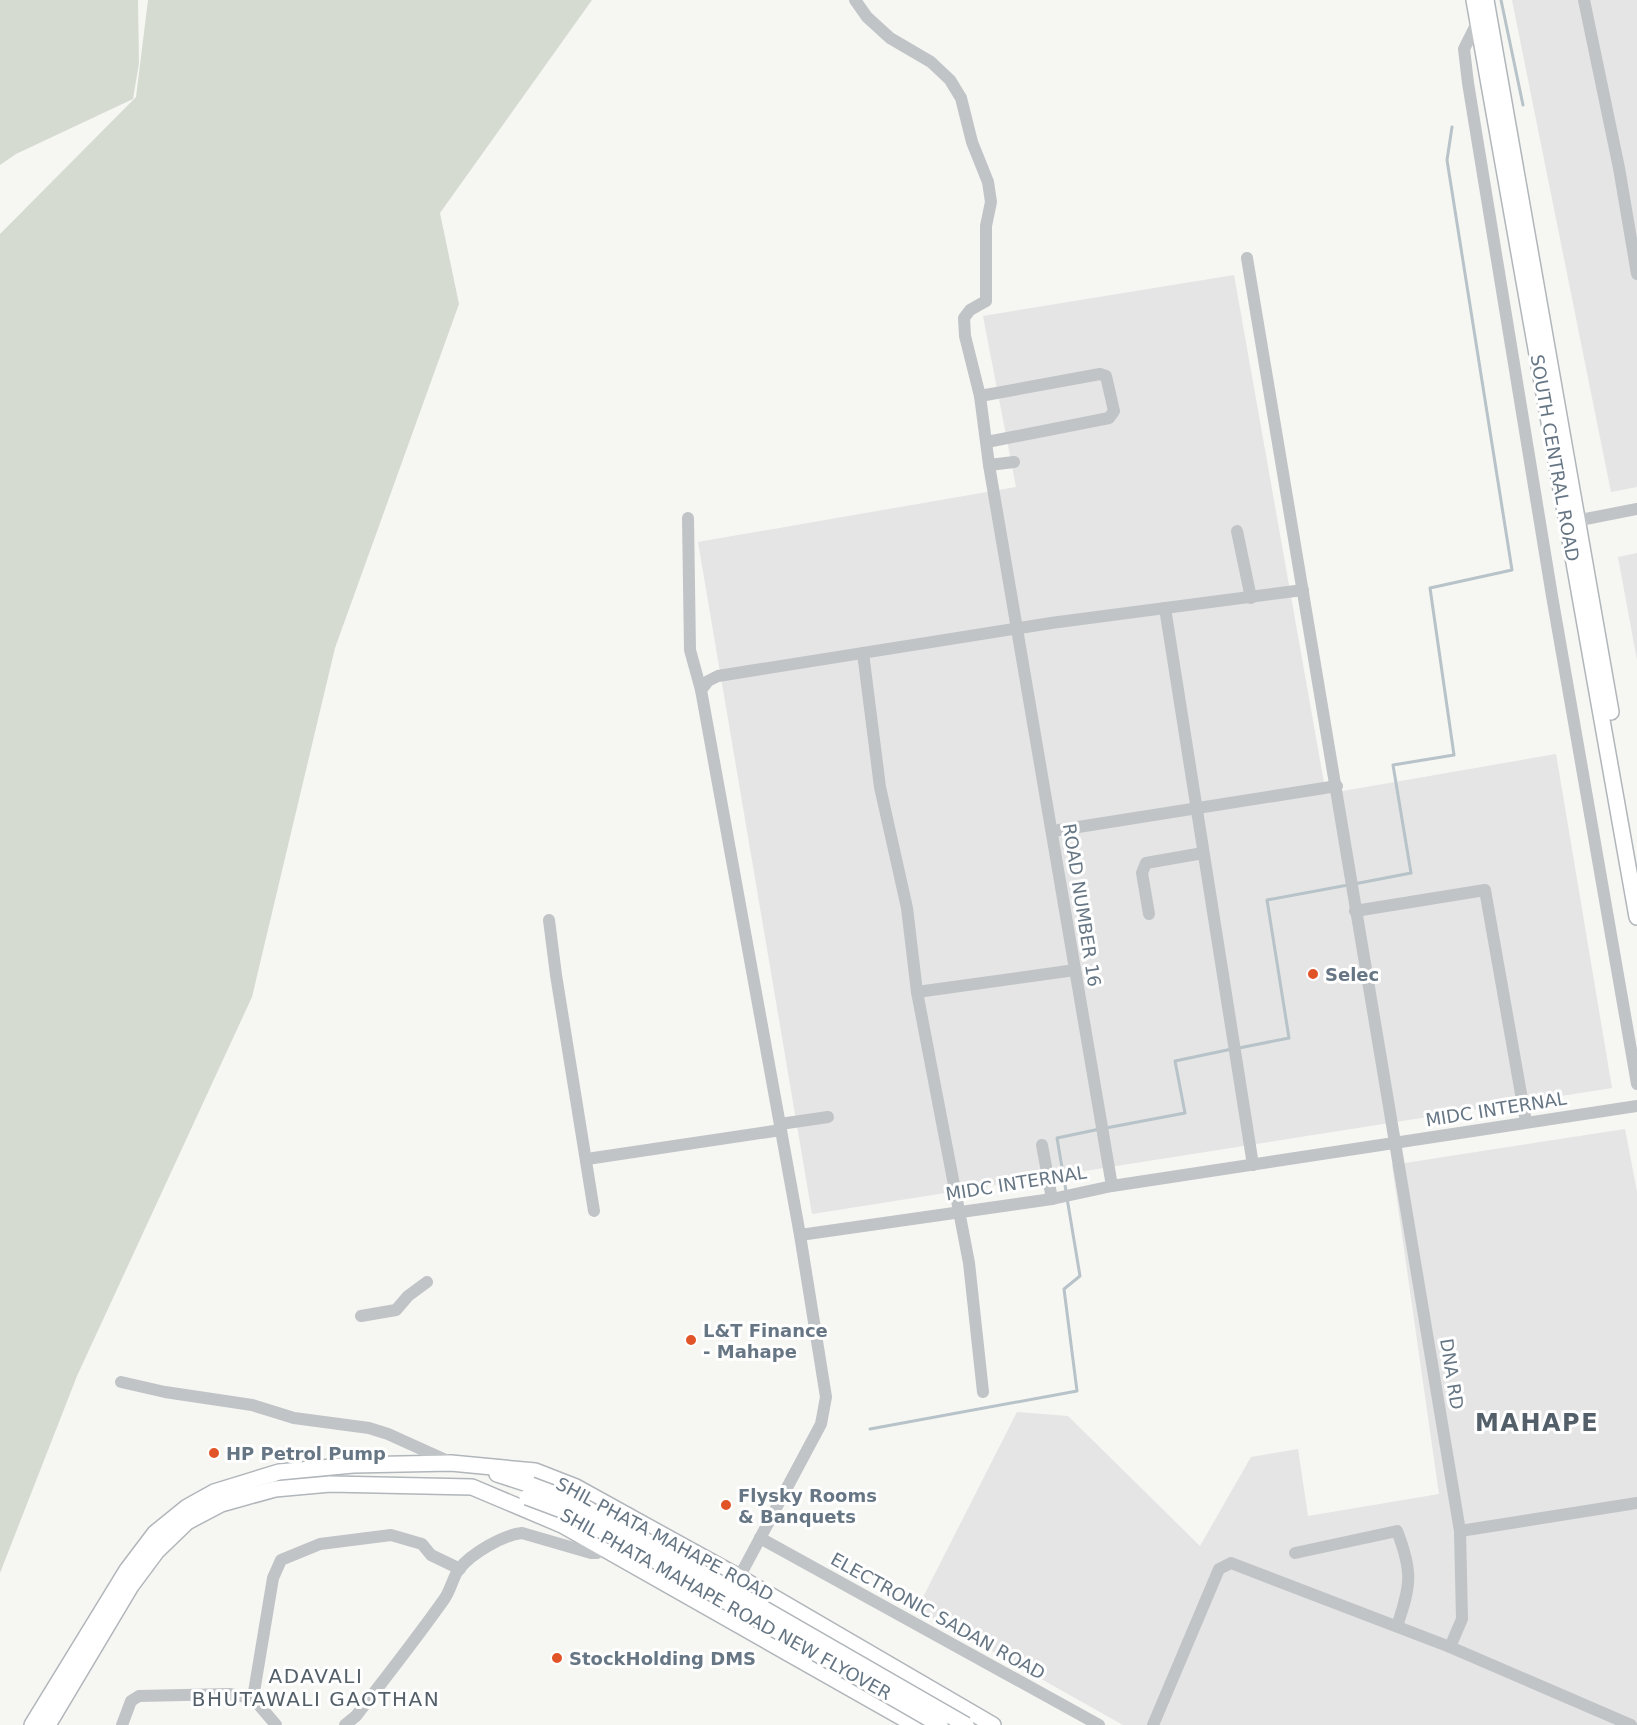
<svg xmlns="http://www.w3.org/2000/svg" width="1637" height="1725" viewBox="0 0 1637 1725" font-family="'DejaVu Sans',sans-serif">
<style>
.built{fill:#e4e5e4}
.green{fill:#d6dbd2}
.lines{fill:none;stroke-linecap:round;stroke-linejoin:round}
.stream{stroke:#b7c3c8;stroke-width:3}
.major-casing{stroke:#b1b6ba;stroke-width:18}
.minor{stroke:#c0c4c7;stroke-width:12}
.major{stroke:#fff;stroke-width:15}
.major-bridge-casing{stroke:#b1b6ba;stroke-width:18;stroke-linecap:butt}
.major-bridge{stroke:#fff;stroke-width:15}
.poi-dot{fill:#e15428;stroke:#fff;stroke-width:2}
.labels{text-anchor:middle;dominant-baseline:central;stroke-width:6;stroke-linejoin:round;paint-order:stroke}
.street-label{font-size:18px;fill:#667684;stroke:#fff}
.poi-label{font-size:18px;font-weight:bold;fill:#667684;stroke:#fff;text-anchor:start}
.neighbourhood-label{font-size:20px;letter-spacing:1.5px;fill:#535f69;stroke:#fff}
.district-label{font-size:24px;font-weight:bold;letter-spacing:1.5px;fill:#535f69;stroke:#fff}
</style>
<rect width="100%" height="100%" fill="#f6f6f3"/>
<!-- built -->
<g class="built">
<polygon points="1512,0 1637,0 1637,487 1611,492"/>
<polygon points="1234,275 1326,794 1556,754 1612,1088 812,1214 698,542 1016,487 983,316"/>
<polygon points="1637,553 1637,660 1618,557"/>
<polygon points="1625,1129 1637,1192 1637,1725 1123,1725 917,1609 1017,1412 1068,1416 1200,1546 1251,1457 1298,1449 1308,1516 1439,1494 1392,1165"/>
</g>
<!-- green -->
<g class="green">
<polygon points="0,0 138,0 139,63 133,99 16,154 0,165"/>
<polygon points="148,0 592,0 440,213 459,304 335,648 252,997 77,1376 0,1573 0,234 136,97"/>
</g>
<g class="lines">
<!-- stream -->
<g class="stream">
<polyline points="1501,0 1523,105"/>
<polyline points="1354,884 1411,873 1393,765 1454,755 1430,588 1512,570 1447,160 1452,127"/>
<polyline points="1239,1048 1289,1038 1267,900 1348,885"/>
<polyline points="1106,1128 1185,1113 1175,1061 1232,1049"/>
<polyline points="1066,1191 1057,1138 1100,1129"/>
<polyline points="870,1429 1077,1391 1064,1289 1080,1276 1067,1198"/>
</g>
<!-- major casing -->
<g class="major-casing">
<g id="major">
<polyline points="1474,0 1637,917"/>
<polyline points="1486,0 1611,712"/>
<polyline points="497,1474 531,1485"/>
<polyline points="32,1725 127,1570 155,1533 187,1507 214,1492 279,1472 353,1465 451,1463 535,1471 576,1487 739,1577 993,1725"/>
<polyline points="48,1725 131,1586 157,1551 187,1522 221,1504 275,1489 330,1484 472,1487 562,1525 915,1725"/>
</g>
</g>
<!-- minor -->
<g class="minor">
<polyline points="855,0 867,17 890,38 931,62 950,80 961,98 972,142 988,182 991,202 986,226 986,301 970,310 964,318 965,336 980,396 989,465 1112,1186"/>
<polyline points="1584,0 1619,168 1637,274"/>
<polyline points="1478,21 1464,49 1468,83 1552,596 1637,1084"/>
<polyline points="1247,258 1460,1531 1462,1619 1450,1647"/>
<polyline points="980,396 1100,374 1106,376 1114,411 1109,418 987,442"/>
<polyline points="989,465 1014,462"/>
<polyline points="688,518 690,650 701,690"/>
<polyline points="1570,522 1637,509"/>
<polyline points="1237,531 1251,598"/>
<polyline points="1165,608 1253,1165"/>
<polyline points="863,653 880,787 907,908 917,992 969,1263 983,1392"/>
<polyline points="1053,831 1337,786"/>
<polyline points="1355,911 1485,890 1526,1122"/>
<polyline points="1149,914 1142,873 1146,863 1203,853"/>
<polyline points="549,920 556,975 594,1211"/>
<polyline points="917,992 1075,970"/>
<polyline points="780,1124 828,1117"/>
<polyline points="1042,1145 1052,1199"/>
<polyline points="587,1159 781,1130"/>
<polyline points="800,1235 1052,1199 1112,1186 1637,1106"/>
<polyline points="361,1316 396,1310 408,1296 427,1282"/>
<polyline points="121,1382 165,1392 252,1405 294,1418 369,1428 388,1434 450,1462"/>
<polyline points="1460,1531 1637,1503"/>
<polyline points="760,1538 1099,1725"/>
<path d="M1295 1553 1397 1531C1413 1572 1411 1585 1397 1626"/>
<polyline points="735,1585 821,1424 826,1397 800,1235 701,690 708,681 718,676 1051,623 1303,590"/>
<polyline points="253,1698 273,1578 281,1560 320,1544 391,1535 422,1544 431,1555 460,1569"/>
<polyline points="122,1725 131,1701 139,1696 229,1694 253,1698 276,1725"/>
<path d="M345 1725 356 1716C386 1677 417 1638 445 1598 451 1589 453 1577 459 1569 472 1553 503 1535 522 1533L591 1553H597L606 1542"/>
<polyline points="1153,1725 1219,1569 1231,1563 1450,1647 1631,1725"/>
</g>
<!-- major -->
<use href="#major" class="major"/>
<!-- major-bridge casing -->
<g class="major-bridge-casing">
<g id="major-bridge">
<polyline points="531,1485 571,1500 629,1531 966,1725"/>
<polyline points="527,1497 567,1512 625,1543 940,1725"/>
</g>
</g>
<!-- major-bridge -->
<use href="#major-bridge" class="major-bridge"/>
</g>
<!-- markers -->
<g class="poi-dot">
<circle cx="1313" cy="974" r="6"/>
<circle cx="691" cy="1340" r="6"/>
<circle cx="214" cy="1453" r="6"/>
<circle cx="726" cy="1505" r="6"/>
<circle cx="557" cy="1658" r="6"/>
</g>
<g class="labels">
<!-- street labels -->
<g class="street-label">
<text transform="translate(1555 458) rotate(80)">SOUTH CENTRAL ROAD</text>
<text transform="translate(1082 905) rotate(81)">ROAD NUMBER 16</text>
<text transform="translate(1496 1109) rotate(-9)">MIDC INTERNAL</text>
<text transform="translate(1016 1183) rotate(-9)">MIDC INTERNAL</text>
<text transform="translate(1452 1374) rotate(81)">DNA RD</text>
<text transform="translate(665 1539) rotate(28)">SHIL PHATA MAHAPE ROAD</text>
<text transform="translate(726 1604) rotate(29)">SHIL PHATA MAHAPE ROAD NEW FLYOVER</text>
<text transform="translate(938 1616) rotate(29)">ELECTRONIC SADAN ROAD</text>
</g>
<!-- poi labels -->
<g class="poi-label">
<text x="1325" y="974">Selec</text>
<text x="703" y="1330">L&amp;T Finance<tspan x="703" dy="21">- Mahape</tspan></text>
<text x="226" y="1453">HP Petrol Pump</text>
<text x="738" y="1495">Flysky Rooms<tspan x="738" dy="21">&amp; Banquets</tspan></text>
<text x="569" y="1658">StockHolding DMS</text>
</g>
<!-- neighbourhood labels -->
<g class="neighbourhood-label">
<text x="316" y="1676">ADAVALI<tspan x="316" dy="23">BHUTAWALI GAOTHAN</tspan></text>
</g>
<!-- district labels -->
<g class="district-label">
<text x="1537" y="1423">MAHAPE</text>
</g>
</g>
</svg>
